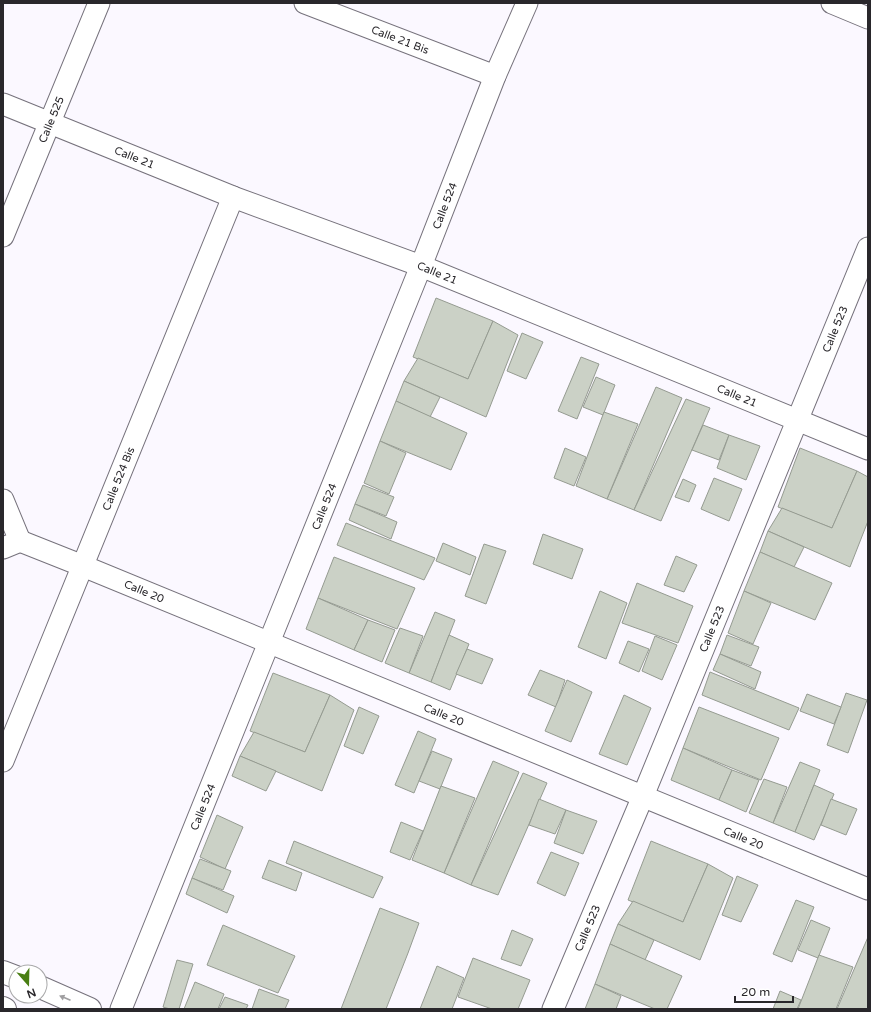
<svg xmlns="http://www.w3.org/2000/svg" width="871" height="1012" viewBox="0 0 871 1012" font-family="'Varela Round',sans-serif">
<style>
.building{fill:#cbd1c6;stroke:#959b91}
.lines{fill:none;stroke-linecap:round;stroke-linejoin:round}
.minor-casing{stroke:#76727c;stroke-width:23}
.secondary-casing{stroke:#76727c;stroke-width:24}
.minor{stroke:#fff;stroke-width:21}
.secondary{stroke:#fff;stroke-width:22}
.oneway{fill:#9f9ea0}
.labels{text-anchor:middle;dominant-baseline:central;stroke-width:3;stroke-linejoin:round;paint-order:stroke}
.street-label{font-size:11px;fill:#29272b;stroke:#fff}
</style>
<rect width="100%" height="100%" fill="#fbf8ff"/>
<!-- building -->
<g class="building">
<polygon points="436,298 493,321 468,379 413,357"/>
<polygon points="493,321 518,335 486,417 404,381 418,358 468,379"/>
<polygon points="522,333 543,342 526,379 507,371"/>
<polygon points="581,357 599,364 577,419 558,411"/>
<polygon points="596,377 615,385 603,415 583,407"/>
<polygon points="404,381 440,397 430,417 396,401"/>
<polygon points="656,387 682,398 634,510 607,499"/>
<polygon points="686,399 710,408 661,521 634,510"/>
<polygon points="396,401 467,433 451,470 380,441"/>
<polygon points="604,412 638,424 607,499 576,486"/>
<polygon points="703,425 729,435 719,460 692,450"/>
<polygon points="729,435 760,446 746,480 717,468"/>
<polygon points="380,441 406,453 389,494 364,483"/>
<polygon points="565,448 586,457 574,486 554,478"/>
<polygon points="800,448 857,471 832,528 778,507"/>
<polygon points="857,471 868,477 868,521 850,567 768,531 782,508 832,528"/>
<polygon points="714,478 742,489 729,521 701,509"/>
<polygon points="683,479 696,485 689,502 675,497"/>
<polygon points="363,485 394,497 386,516 355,504"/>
<polygon points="355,504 397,522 391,539 349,520"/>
<polygon points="346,523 435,558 424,580 337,545"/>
<polygon points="768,531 804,547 794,567 760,552"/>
<polygon points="543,534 583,549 572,579 533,564"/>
<polygon points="443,543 476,557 470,575 436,561"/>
<polygon points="484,544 506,551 486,604 465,596"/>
<polygon points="760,552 832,583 815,620 744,591"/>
<polygon points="676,556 697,565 684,592 664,585"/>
<polygon points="334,557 415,588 397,629 318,598"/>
<polygon points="637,583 693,606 678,643 622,623"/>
<polygon points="600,591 627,603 606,659 578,647"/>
<polygon points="744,591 771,603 753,644 728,633"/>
<polygon points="318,598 368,620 354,650 306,629"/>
<polygon points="435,612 455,620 431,682 409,673"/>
<polygon points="368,620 395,630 382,662 354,650"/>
<polygon points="400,628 423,636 409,673 385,663"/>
<polygon points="449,635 469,644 450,690 431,682"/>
<polygon points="727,635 759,647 751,666 720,654"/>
<polygon points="655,636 677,645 662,680 642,671"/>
<polygon points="628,641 649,649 639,672 619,663"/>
<polygon points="467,649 493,659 482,684 456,674"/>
<polygon points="720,654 761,672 755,689 713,670"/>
<polygon points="540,670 565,680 556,707 528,695"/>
<polygon points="710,672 799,708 789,730 702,695"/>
<polygon points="273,673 330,695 305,752 250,731"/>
<polygon points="567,680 592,692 571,742 545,731"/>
<polygon points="846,693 867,700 848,753 827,745"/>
<polygon points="807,694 841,707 834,724 800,711"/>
<polygon points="330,695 354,710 322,791 240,756 254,732 305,752"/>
<polygon points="624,695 651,708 627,765 599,754"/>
<polygon points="359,707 379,716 363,754 344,746"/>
<polygon points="699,707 779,738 761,780 683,748"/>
<polygon points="418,731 436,739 414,793 395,785"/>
<polygon points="683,748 732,770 719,800 671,780"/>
<polygon points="432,751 452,759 440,789 419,781"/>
<polygon points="240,756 276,771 266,791 232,776"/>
<polygon points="493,761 519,772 471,885 444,873"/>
<polygon points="800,762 820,770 795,832 773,823"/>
<polygon points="732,770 759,780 746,812 719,800"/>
<polygon points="523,773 547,783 498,895 471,885"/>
<polygon points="764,779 787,787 773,823 749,813"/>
<polygon points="814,785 834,794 814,840 795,832"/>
<polygon points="441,786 475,798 444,873 412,860"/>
<polygon points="539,799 566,810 555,834 529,825"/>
<polygon points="831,799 857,809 846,835 821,825"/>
<polygon points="566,810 597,821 583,854 554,843"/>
<polygon points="217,815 243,827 225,869 200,857"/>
<polygon points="401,822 423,831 410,860 390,852"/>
<polygon points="294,841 383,877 373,898 286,863"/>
<polygon points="651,841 708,864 683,922 628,900"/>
<polygon points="551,852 579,863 565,896 537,883"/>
<polygon points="200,859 231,871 223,890 192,878"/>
<polygon points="269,860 302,873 296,891 262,878"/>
<polygon points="708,864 733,878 700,960 618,924 633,901 683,922"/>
<polygon points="737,876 758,885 741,922 722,915"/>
<polygon points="192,878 234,896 227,913 186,894"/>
<polygon points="796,900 814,907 792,962 773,954"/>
<polygon points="380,908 419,923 408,953 386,1009 341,1009"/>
<polygon points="811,920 830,928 818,958 798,950"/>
<polygon points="618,924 654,940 645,960 610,944"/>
<polygon points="223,925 295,956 278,993 207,965"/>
<polygon points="512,930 533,939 521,966 501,959"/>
<polygon points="868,937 868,1009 837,1009"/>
<polygon points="610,944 682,976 667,1009 655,1009 595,984"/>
<polygon points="819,955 853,967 836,1009 798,1009"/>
<polygon points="473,958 530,980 518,1009 492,1009 458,997"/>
<polygon points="177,960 193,964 179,1009 170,1009 163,1007"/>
<polygon points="437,966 464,978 452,1009 420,1009"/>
<polygon points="195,982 224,994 218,1009 184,1009"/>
<polygon points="595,984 621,996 616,1009 585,1009"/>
<polygon points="259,989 289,1000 285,1009 252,1009"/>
<polygon points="780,991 801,1000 797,1009 773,1009"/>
<polygon points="225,997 248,1005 246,1009 219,1009"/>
</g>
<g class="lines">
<!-- minor casing -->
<g class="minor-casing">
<g id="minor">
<path id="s1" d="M305 3 495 76"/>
<polyline points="832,3 868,18"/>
<path id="s2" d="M3 104 233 197 421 266 868 449"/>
<path id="s3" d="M3 236 99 3"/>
<polyline points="3,500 20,541"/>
<path id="s4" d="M20 541 83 566 868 889"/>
<polyline points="3,548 20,541"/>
<path id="s5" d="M3 761 233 197"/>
<path id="s6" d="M121 1009 421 266 495 76 527 3"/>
<path id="s7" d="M553 1009 643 796 868 248"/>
</g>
</g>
<!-- secondary casing -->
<g class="secondary-casing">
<g id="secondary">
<polyline points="3,972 16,977"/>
<polyline points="40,987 90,1009"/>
<polyline points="3,1008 5,1009"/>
</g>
</g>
<!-- minor -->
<use href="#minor" class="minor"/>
<!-- secondary -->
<use href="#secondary" class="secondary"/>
</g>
<!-- one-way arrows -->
<defs><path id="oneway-solid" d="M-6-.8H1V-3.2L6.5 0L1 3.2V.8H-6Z"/></defs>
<use class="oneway" href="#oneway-solid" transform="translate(65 998) rotate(-157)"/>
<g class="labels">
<!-- street labels -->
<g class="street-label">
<text stroke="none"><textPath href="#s1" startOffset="102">Calle 21 Bis</textPath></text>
<text stroke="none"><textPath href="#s3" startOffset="126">Calle 525</textPath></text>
<text stroke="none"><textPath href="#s2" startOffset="142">Calle 21</textPath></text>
<text stroke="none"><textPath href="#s6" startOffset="866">Calle 524</textPath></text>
<text stroke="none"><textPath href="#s2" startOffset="466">Calle 21</textPath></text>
<text stroke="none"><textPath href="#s7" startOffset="736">Calle 523</textPath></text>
<text stroke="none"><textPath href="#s2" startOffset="790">Calle 21</textPath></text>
<text stroke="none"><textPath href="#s5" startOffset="305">Calle 524 Bis</textPath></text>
<text stroke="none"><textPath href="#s6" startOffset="542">Calle 524</textPath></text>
<text stroke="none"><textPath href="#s4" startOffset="134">Calle 20</textPath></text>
<text stroke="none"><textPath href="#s7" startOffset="412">Calle 523</textPath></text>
<text stroke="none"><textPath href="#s4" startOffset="458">Calle 20</textPath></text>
<text stroke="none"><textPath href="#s6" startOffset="218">Calle 524</textPath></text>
<text stroke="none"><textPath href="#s4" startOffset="782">Calle 20</textPath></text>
<text stroke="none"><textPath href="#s7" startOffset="88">Calle 523</textPath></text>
</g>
</g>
<!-- border -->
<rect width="871" height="1012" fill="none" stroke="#29272b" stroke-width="8"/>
<!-- north arrow -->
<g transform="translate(28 984) rotate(160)"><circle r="19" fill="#ffffff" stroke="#a9a9aa"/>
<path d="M0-3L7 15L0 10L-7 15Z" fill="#497e13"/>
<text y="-6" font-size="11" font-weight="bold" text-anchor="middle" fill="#29272b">N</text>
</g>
<!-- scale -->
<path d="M735 996v6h58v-6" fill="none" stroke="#29272b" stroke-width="2"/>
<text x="741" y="996" font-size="12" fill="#29272b" stroke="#ffffff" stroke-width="3" paint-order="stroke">20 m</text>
</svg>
